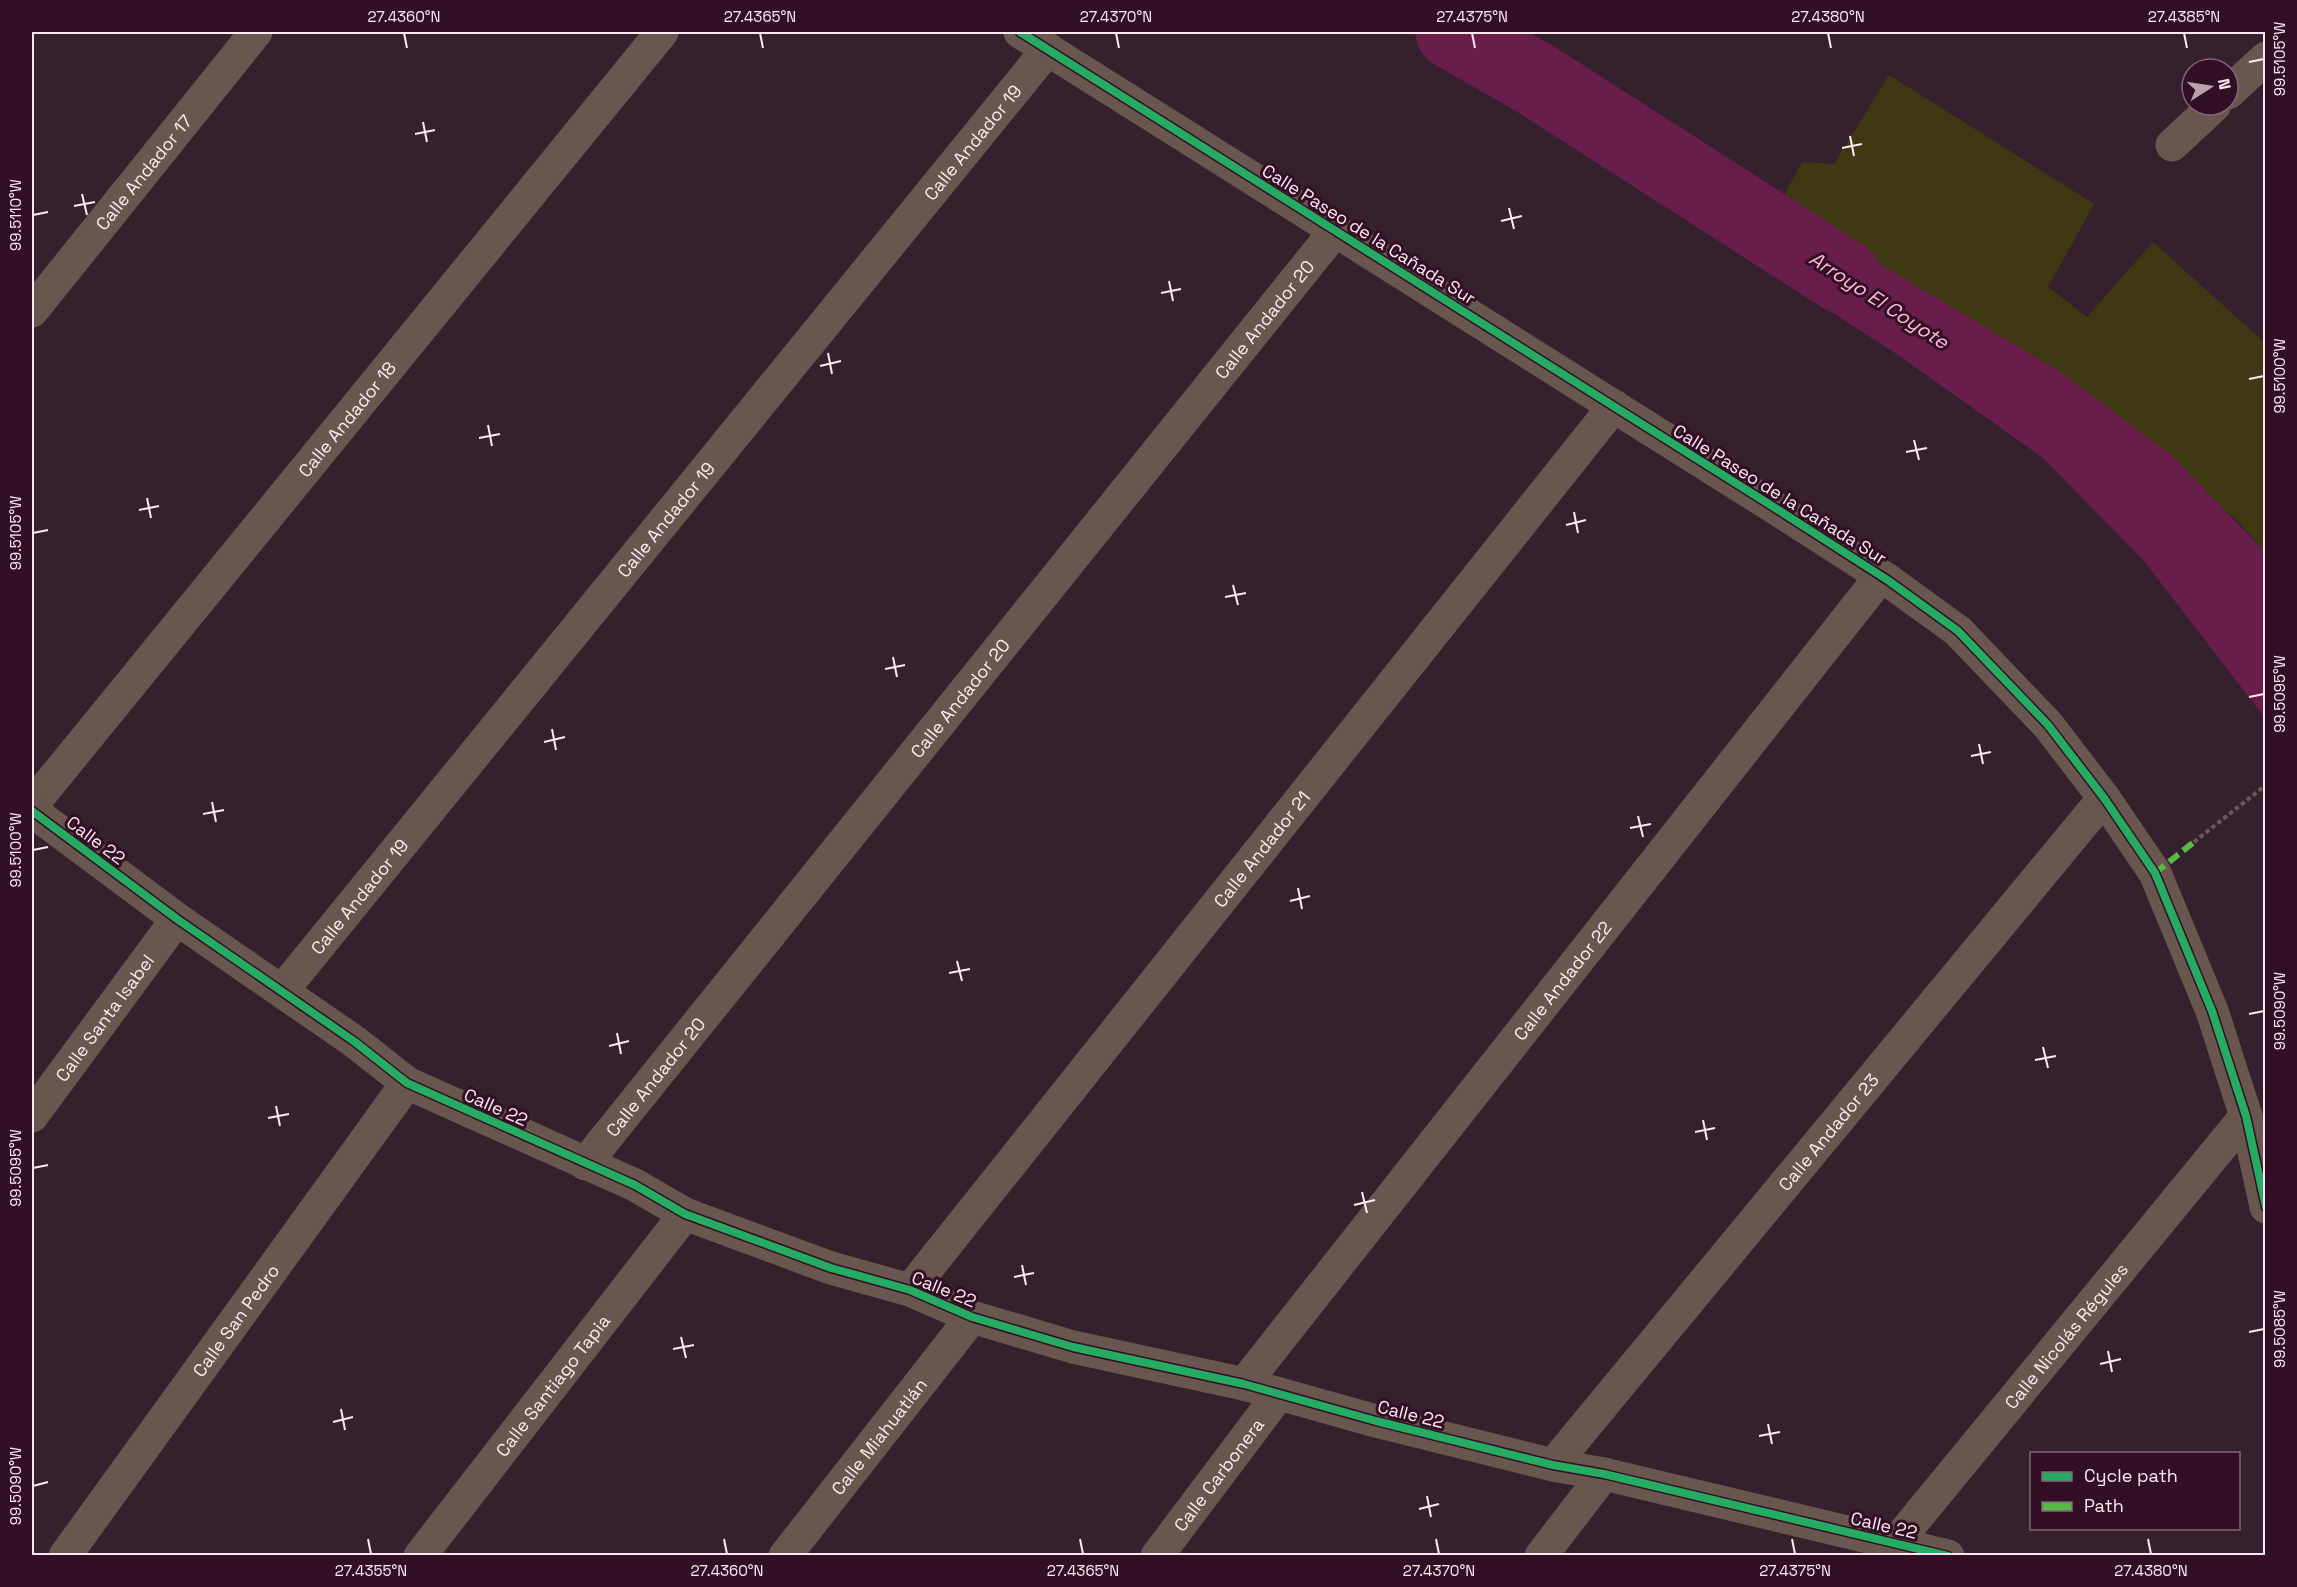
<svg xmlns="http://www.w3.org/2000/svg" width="2297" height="1587" viewBox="0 0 2297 1587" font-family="'Space Grotesk',sans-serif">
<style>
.green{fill:#3e3912}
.water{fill:#681d4b}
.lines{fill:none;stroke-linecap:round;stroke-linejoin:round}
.river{stroke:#681d4b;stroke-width:75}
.path{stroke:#695958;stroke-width:4;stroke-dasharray:4.5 3;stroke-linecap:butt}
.minor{stroke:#69564f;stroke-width:33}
.quiet{stroke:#58b947;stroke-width:6;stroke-dasharray:12 6;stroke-linecap:butt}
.cycleway-casing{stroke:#320f24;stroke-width:11}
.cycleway{stroke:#26ab63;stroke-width:8}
.ticks{fill:none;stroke:#fde8f2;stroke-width:2}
.labels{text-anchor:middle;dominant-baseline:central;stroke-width:6;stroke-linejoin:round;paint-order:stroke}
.street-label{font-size:18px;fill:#fde8f2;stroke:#320f24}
.water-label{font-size:20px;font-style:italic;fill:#fdb8dc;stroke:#320f24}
.neatline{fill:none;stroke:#fde8f2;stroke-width:2}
.ticks-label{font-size:15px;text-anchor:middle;fill:#fde8f2}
</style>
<rect width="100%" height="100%" fill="#35212d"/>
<!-- green -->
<polygon class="green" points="1889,75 2094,204 2048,287 2087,317 2153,242 2265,343 2265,552 2236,519 1851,247 1781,201 1802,162 1834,164"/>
<!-- water -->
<polygon class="water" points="1771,194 1851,247 2062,373 2171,455 2265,552 2265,718 2144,561 2043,458 1901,357 1738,251"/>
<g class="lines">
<!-- river -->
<polyline class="river" points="1453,32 1537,80 1844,277"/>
<!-- path -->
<polyline class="path" points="2194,842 2266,785"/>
<!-- minor -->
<g class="minor">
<polyline points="1020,32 1780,511 1889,581 1958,631 2048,725 2104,798 2155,873 2212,1011 2246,1116 2266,1207"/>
<polyline points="2228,93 2266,58"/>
<polyline points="2172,145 2215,105"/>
<path id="s1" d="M32 311 256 32"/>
<path id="s2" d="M32 805 662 32"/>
<polyline points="32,811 177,919 355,1042 407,1083 635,1185 685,1214 831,1268 910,1290 972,1317 1073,1347 1244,1384 1376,1421 1553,1465 1604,1474 1948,1556"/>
<path id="s3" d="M282 991 1048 49"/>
<path id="s4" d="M32 1116 177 919"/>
<path id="s5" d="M585 1164 1335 231"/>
<path id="s6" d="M910 1290 1614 406"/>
<path id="s7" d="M1244 1384 1881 576"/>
<path id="s8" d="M1553 1465 2104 798"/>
<path id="s9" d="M65 1556 407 1083"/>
<path id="s10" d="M420 1556 685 1214"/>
<path id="s11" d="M785 1556 972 1317"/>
<path id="s12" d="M1157 1556 1279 1394"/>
<polyline points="1541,1556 1604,1474"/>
<path id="s13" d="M1885 1556 2246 1116"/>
</g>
<!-- quiet -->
<polyline class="quiet" points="2155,873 2194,842"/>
<!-- cycleway casing -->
<g class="cycleway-casing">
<g id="cycleway">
<polyline points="1020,32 1780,511 1889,581 1958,631 2048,725 2104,798 2155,873 2212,1011 2246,1116 2266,1207"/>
<polyline points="32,811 177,919 355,1042 407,1083 635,1185 685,1214 831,1268 910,1290 972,1317 1073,1347 1244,1384 1376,1421 1553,1465 1604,1474 1948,1556"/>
</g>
</g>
<!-- cycleway -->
<use href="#cycleway" class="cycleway"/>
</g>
<!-- ticks -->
<path class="ticks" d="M404 33 407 48M760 33 763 48M1116 33 1119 48M1472 33 1475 48M1828 33 1831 48M2184 33 2187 48M2249 62 2264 59M423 122 427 142M415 134 435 130M1850 136 1854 156M1842 148 1862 144M82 194 87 215M74 206 95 202M1509 208 1514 229M33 215 48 212M1501 221 1522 216M1169 281 1173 301M1161 293 1181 289M828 353 832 374M820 366 841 361M2249 379 2264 376M488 425 492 446M479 438 500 434M1914 440 1919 460M1906 452 1927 448M147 498 151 518M139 510 159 506M1574 512 1578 533M1566 525 1586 520M33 533 48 530M1233 585 1238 605M1225 597 1246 593M893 657 897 677M885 669 905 665M2249 697 2264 694M552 729 556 750M544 742 565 737M1979 744 1983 764M1971 756 1991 752M212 802 216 822M203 814 224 810M1638 816 1643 837M1630 828 1651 824M33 850 48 847M1298 888 1302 909M1290 901 1310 896M957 961 962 981M949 973 970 969M2249 1014 2264 1011M617 1033 621 1054M609 1046 629 1041M2043 1047 2048 1068M2035 1060 2056 1056M276 1106 280 1126M268 1118 289 1114M1703 1120 1707 1140M1695 1132 1715 1128M33 1168 48 1165M1362 1192 1367 1213M1354 1205 1375 1200M1022 1265 1026 1285M1014 1277 1034 1273M2249 1332 2264 1329M681 1337 686 1358M673 1349 694 1345M2108 1351 2112 1372M2100 1364 2121 1359M341 1409 345 1430M333 1422 353 1417M1768 1424 1772 1444M1759 1436 1780 1432M33 1486 48 1482M1427 1496 1431 1517M1419 1509 1439 1504M368 1539 371 1554M724 1539 727 1554M1080 1539 1083 1554M1436 1539 1439 1554M1792 1539 1795 1554M2148 1539 2151 1554"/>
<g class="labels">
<!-- street labels -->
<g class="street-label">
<text stroke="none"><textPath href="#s3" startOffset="1094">Calle Andador 19</textPath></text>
<text stroke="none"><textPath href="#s1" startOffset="178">Calle Andador 17</textPath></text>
<text transform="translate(1369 234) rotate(32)">Calle Paseo de la Cañada Sur</text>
<text stroke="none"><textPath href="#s5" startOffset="1084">Calle Andador 20</textPath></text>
<text stroke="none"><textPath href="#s2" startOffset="498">Calle Andador 18</textPath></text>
<text transform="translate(1780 494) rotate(32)">Calle Paseo de la Cañada Sur</text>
<text stroke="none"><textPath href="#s3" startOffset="608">Calle Andador 19</textPath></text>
<text stroke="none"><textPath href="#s5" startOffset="598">Calle Andador 20</textPath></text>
<text transform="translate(96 840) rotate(37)">Calle 22</text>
<text stroke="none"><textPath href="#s6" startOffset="564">Calle Andador 21</textPath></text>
<text stroke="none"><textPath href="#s3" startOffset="122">Calle Andador 19</textPath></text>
<text stroke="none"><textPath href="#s7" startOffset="514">Calle Andador 22</textPath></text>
<text stroke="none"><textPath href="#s4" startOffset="122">Calle Santa Isabel</textPath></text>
<text stroke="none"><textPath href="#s5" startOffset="112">Calle Andador 20</textPath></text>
<text transform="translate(496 1107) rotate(24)">Calle 22</text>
<text stroke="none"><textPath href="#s8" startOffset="432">Calle Andador 23</textPath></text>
<text transform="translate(944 1289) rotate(22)">Calle 22</text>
<text stroke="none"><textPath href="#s9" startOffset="291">Calle San Pedro</textPath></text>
<text stroke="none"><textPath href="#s13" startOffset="285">Calle Nicolás Régules</textPath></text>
<text stroke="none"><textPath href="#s10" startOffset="216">Calle Santiago Tapia</textPath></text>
<text transform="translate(1411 1414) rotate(14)">Calle 22</text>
<text stroke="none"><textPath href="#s11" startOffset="152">Calle Miahuatlán</textPath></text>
<text stroke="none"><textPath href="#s12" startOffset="102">Calle Carbonera</textPath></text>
<text transform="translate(1884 1525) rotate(13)">Calle 22</text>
</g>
<!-- water labels -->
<g class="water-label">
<text transform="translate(1879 300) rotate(33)">Arroyo El Coyote</text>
</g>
</g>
<!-- border -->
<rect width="2297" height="1587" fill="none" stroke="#320f24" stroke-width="66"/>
<!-- legend -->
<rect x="2030" y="1452" width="210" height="78" fill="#320f24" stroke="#836676" stroke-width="1.5"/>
<rect x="2042" y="1472" width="30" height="9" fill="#26ab63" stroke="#836676" stroke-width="1.5"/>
<text x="2084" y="1482" font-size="18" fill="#fde8f2">Cycle path</text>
<rect x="2042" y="1502" width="30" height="9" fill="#58b947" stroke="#836676" stroke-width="1.5"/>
<text x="2084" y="1512" font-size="18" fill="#fde8f2">Path</text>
<!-- north arrow -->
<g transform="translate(2210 87) rotate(78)"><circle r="28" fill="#320f24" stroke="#836676" stroke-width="1.5"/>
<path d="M0-4.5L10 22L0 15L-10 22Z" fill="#b7a2ad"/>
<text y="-9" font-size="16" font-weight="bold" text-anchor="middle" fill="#fde8f2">N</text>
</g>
<rect x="33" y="33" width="2231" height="1521" class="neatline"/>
<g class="ticks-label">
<text x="404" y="22">27.4360°N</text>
<text x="760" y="22">27.4365°N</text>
<text x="1116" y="22">27.4370°N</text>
<text x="1472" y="22">27.4375°N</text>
<text x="1828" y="22">27.4380°N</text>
<text x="2184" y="22">27.4385°N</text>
<text transform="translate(2280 59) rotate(-90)" y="5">99.5105°W</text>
<text transform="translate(16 215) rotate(-90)" y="5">99.5110°W</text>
<text transform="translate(2280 376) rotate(-90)" y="5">99.5100°W</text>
<text transform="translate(16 533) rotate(-90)" y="5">99.5105°W</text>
<text transform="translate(2280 694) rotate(-90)" y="5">99.5095°W</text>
<text transform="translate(16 850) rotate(-90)" y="5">99.5100°W</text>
<text transform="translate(2280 1011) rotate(-90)" y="5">99.5090°W</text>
<text transform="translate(16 1168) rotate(-90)" y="5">99.5095°W</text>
<text transform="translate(2280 1329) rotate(-90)" y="5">99.5085°W</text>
<text transform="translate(16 1486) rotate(-90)" y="5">99.5090°W</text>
<text x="371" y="1576">27.4355°N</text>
<text x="727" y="1576">27.4360°N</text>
<text x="1083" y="1576">27.4365°N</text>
<text x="1439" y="1576">27.4370°N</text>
<text x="1795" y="1576">27.4375°N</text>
<text x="2151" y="1576">27.4380°N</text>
</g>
</svg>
